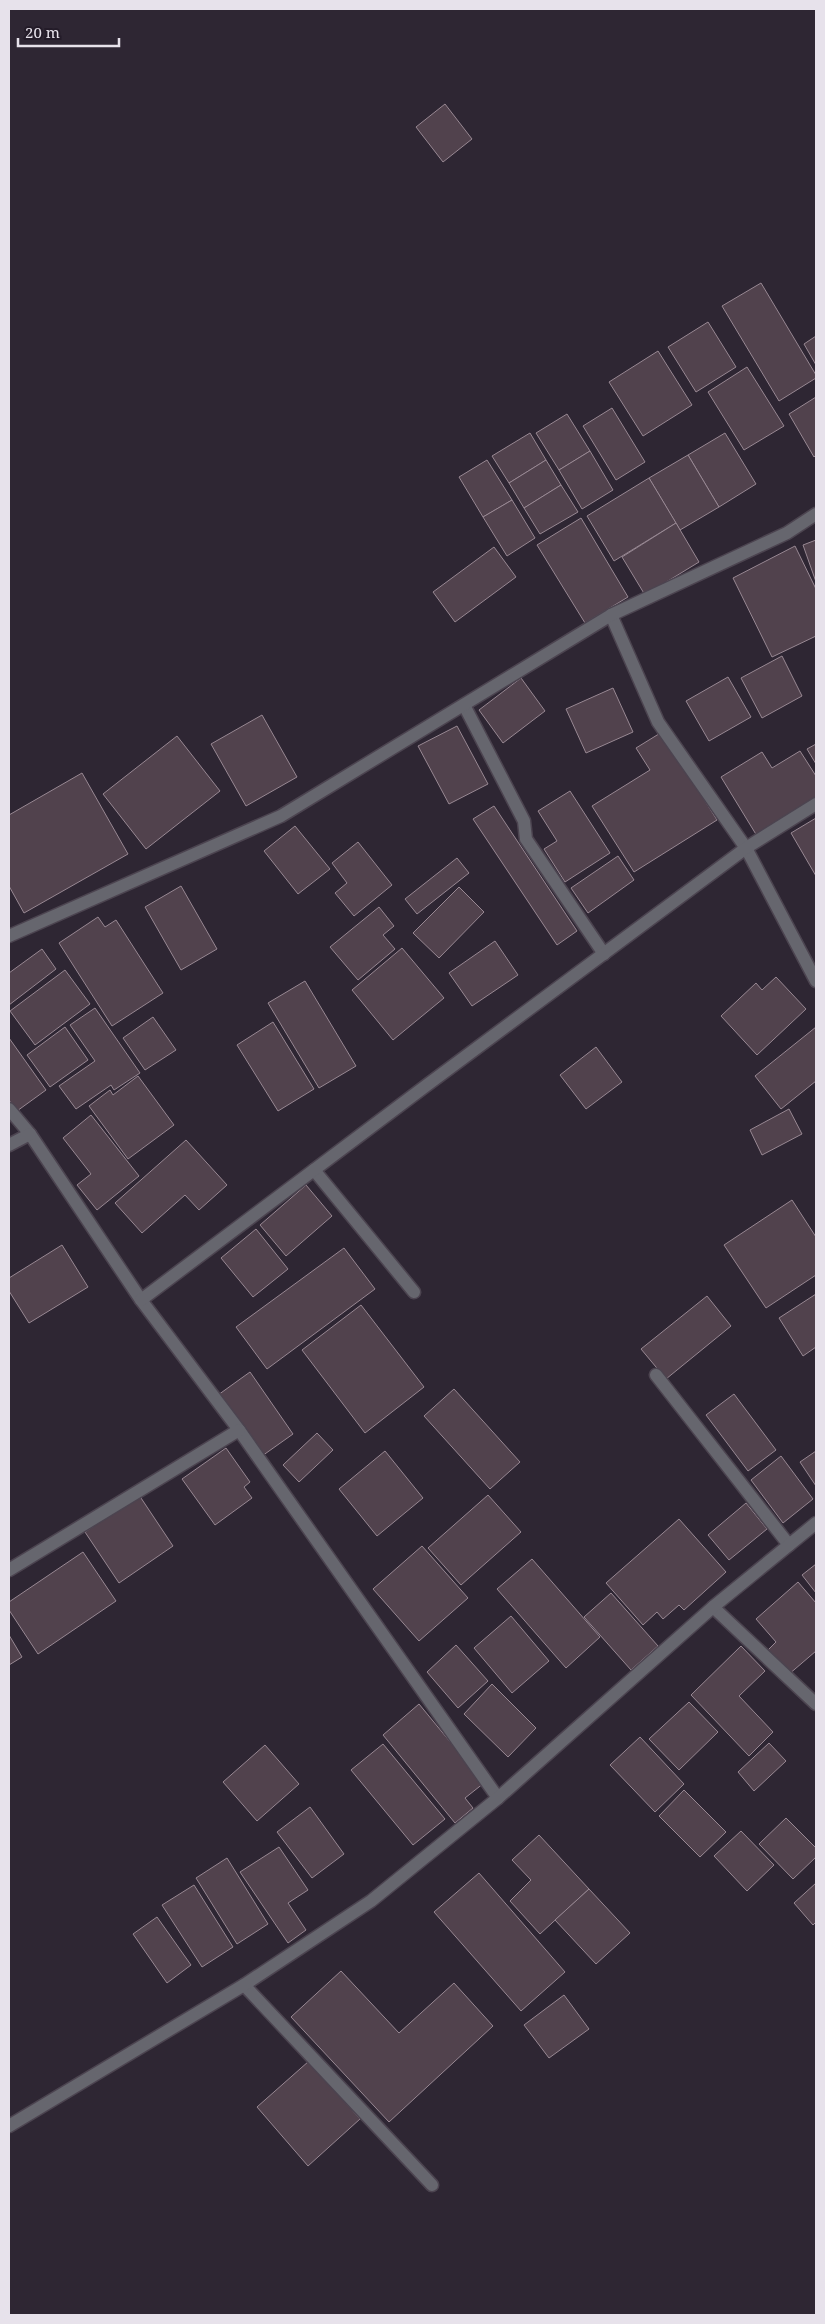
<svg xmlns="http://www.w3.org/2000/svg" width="825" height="2324" viewBox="0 0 825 2324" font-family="'Noto Serif',serif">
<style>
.building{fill:#51424d;stroke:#988893}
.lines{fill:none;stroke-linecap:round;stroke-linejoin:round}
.minor-casing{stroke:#4c4450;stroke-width:15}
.minor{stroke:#66666e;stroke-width:12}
</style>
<rect width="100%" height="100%" fill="#2e2633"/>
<!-- building -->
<g class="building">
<polygon points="445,104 472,139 443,162 416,127"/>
<polygon points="761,283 816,375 816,378 779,401 722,306"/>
<polygon points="708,322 736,367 696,392 668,347"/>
<polygon points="816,336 816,365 804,344"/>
<polygon points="658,351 692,405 643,436 609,382"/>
<polygon points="747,367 784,426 744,450 708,392"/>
<polygon points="816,397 816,455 814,457 789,414"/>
<polygon points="612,408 645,462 616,480 583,426"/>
<polygon points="567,414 590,451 559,470 536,433"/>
<polygon points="530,433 546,460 509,483 492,456"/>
<polygon points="725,433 756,484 719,507 688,455"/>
<polygon points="590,451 613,490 582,509 559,470"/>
<polygon points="688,455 719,507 680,530 649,478"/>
<polygon points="487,460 512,500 483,517 459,477"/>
<polygon points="546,460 561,485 524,508 509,483"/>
<polygon points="649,478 676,523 614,561 587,516"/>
<polygon points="561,485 578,512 540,534 524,508"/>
<polygon points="512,500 535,538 507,556 483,517"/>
<polygon points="581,518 628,597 585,623 537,545"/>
<polygon points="676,523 699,562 645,595 622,557"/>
<polygon points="816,540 816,582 803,545"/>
<polygon points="795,546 816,589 816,636 772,657 733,578"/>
<polygon points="494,547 516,577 455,622 433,592"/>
<polygon points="782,656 802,696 762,718 741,678"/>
<polygon points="728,677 751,717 709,741 686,701"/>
<polygon points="521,678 545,711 503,743 479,710"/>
<polygon points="613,688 633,732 586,753 566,709"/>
<polygon points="262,715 297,777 246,806 211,744"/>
<polygon points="457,726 488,784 449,804 418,746"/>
<polygon points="662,732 717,820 634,872 592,806 650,770 636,748"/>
<polygon points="177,736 220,791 146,849 103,794"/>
<polygon points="816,744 816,764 807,749"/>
<polygon points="800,751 816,776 816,799 757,836 721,777 762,752 772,768"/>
<polygon points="82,773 128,854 24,913 9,886 9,815"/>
<polygon points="570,791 610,853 565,882 544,849 557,841 538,811"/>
<polygon points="494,806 577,931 557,945 473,819"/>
<polygon points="816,818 816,876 791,833"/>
<polygon points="295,826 330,869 298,894 264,851"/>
<polygon points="358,842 392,885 354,916 335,893 347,883 332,863"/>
<polygon points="618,856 634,880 588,913 571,888"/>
<polygon points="457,858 469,873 417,914 405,899"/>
<polygon points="181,886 217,949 181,970 145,907"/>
<polygon points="459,887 484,912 439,958 413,933"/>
<polygon points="379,907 394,926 383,935 395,949 358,980 330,947"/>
<polygon points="98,917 105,927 116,920 163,993 112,1026 59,943"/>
<polygon points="495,941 518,975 472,1006 449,973"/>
<polygon points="402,948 444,998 393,1040 352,990"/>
<polygon points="42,949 56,969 9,1005 9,973"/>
<polygon points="65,970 90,1004 35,1045 10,1011"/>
<polygon points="776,977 806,1009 757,1055 721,1016 756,983 762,990"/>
<polygon points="305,981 356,1066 319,1088 268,1003"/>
<polygon points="95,1008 140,1073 114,1090 111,1085 76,1109 59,1086 95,1061 70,1025"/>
<polygon points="153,1017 176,1050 145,1070 123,1038"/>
<polygon points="273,1022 314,1089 278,1111 237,1045"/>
<polygon points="65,1027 88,1060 50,1087 27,1055"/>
<polygon points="816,1027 816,1081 781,1109 755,1076"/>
<polygon points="9,1038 46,1090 17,1111 9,1100"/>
<polygon points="596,1047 622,1082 586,1109 560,1075"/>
<polygon points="138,1076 174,1125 128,1159 89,1106 110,1090 113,1095"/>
<polygon points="789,1109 802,1134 762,1155 750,1130"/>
<polygon points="91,1115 139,1176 97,1210 77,1185 91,1174 63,1138"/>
<polygon points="186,1140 227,1185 199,1210 185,1195 142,1233 115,1203"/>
<polygon points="306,1185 332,1216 286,1256 260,1225"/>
<polygon points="792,1200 816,1237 816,1275 766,1308 724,1245"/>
<polygon points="256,1229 288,1269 253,1297 221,1258"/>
<polygon points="62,1245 88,1287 29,1323 9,1291 9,1278"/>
<polygon points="344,1248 375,1289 267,1369 236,1327"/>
<polygon points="816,1294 816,1347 803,1356 779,1318"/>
<polygon points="707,1296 731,1326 666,1379 641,1349"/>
<polygon points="361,1305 424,1387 365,1433 302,1350"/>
<polygon points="250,1372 293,1434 262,1456 218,1395"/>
<polygon points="454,1389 520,1462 490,1489 424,1416"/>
<polygon points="734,1394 776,1450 748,1471 706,1415"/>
<polygon points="317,1433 333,1450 299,1482 283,1465"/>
<polygon points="226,1448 250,1482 244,1487 252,1498 215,1525 182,1479"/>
<polygon points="385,1451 423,1498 377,1536 339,1489"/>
<polygon points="816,1451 816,1486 800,1462"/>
<polygon points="781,1456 813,1499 783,1523 751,1480"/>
<polygon points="139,1495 173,1546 119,1583 85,1532"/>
<polygon points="488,1495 521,1532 461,1585 428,1548"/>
<polygon points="746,1503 767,1529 729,1560 708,1535"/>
<polygon points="679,1519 726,1572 684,1610 679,1605 663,1619 657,1612 643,1625 606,1583"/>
<polygon points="422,1546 468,1598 419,1641 373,1589"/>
<polygon points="83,1552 116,1601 38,1654 9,1610 9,1602"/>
<polygon points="532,1559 600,1637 566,1668 497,1589"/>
<polygon points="816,1564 816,1593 802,1575"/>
<polygon points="798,1582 816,1603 816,1651 788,1675 767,1651 776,1642 756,1619"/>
<polygon points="611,1593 658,1646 631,1670 584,1617"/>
<polygon points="511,1616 549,1661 512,1693 474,1648"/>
<polygon points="9,1635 22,1657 9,1665"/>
<polygon points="456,1645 488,1681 458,1708 427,1672"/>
<polygon points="741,1646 765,1671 739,1696 773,1732 749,1756 691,1695"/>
<polygon points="492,1684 536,1728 508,1757 464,1714"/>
<polygon points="689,1702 718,1732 679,1770 649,1739"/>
<polygon points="419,1704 484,1783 465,1798 473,1808 455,1823 383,1735"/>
<polygon points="640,1737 684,1784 655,1812 610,1765"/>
<polygon points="769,1743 786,1761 754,1791 738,1772"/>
<polygon points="383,1744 445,1819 413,1845 351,1770"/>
<polygon points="265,1745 299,1784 257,1821 223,1782"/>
<polygon points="684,1790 726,1832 700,1857 659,1816"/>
<polygon points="310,1807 344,1854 312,1878 277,1832"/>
<polygon points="786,1818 816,1848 816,1857 793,1879 759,1844"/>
<polygon points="741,1831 774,1865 747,1891 714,1856"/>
<polygon points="539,1835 589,1889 540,1934 510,1901 531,1880 512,1860"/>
<polygon points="279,1847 308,1890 288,1903 306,1930 288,1943 240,1872"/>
<polygon points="227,1858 268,1924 237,1944 196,1878"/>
<polygon points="479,1873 565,1972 521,2011 434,1912"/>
<polygon points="816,1883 816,1922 813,1925 794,1903"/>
<polygon points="194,1885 233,1947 202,1967 162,1905"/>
<polygon points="589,1889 630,1933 596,1964 555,1920"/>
<polygon points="157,1917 191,1965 167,1983 133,1934"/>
<polygon points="341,1971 399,2033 454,1983 493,2026 389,2122 291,2017"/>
<polygon points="564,1995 589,2029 549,2058 524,2025"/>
<polygon points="309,2061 360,2119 308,2166 257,2107"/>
</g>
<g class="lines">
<!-- minor casing -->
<g class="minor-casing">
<g id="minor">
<polyline points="611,615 658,722 746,848 816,981"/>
<polyline points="464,705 524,821 526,839 604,954"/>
<polyline points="9,936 281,816 611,615 787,533 816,514"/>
<polyline points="9,1109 30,1134 141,1300 239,1430 498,1798"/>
<polyline points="9,1145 30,1134"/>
<polyline points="314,1170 414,1292"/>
<polyline points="141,1300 427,1085 746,848 816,804"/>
<polyline points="656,1375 789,1545"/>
<polyline points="9,1570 239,1430"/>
<polyline points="713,1607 816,1704"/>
<polyline points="244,1985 432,2185"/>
<polyline points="9,2126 244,1985 371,1901 498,1798 713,1607 816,1523"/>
</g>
</g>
<!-- minor -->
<use href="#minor" class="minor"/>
</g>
<!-- border -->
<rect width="825" height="2324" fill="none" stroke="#e7e2eb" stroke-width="20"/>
<!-- scale -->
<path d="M18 38v8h101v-8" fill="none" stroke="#e7e2eb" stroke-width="2.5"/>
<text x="25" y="38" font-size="15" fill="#e7e2eb" stroke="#241c29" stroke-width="4" paint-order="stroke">20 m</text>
</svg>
